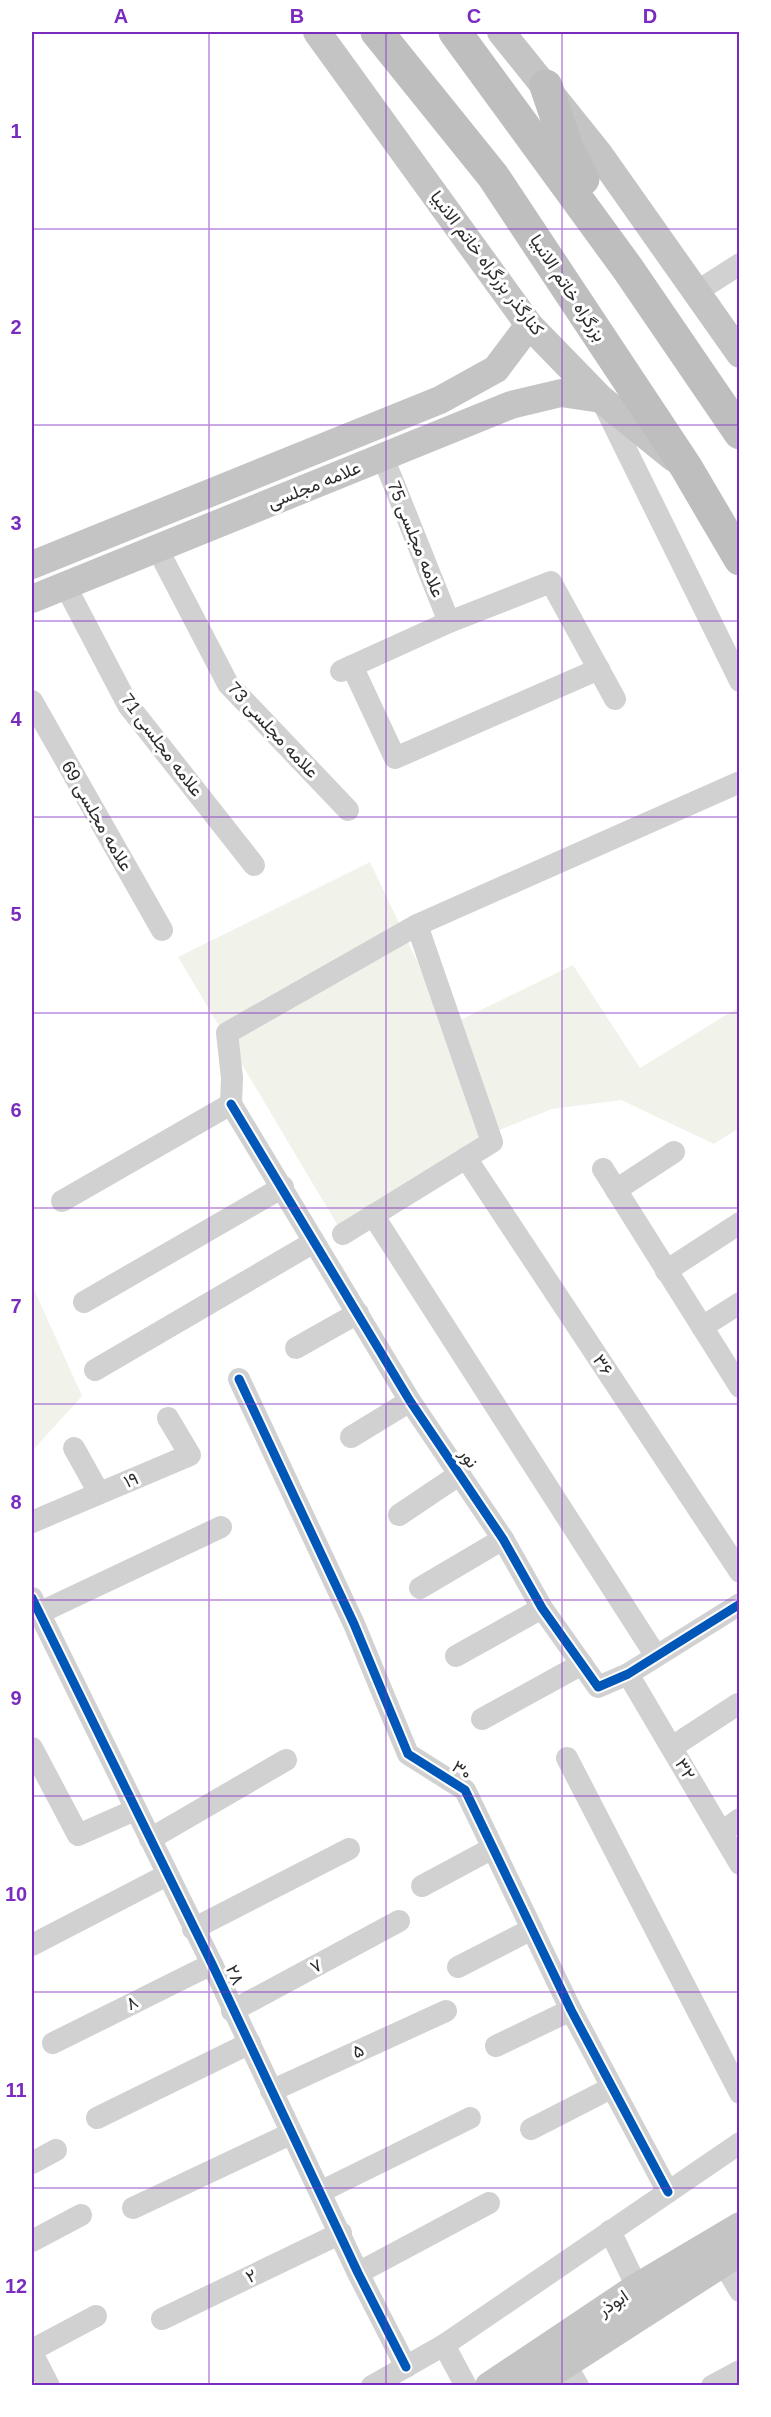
<svg xmlns="http://www.w3.org/2000/svg" width="771" height="2417" viewBox="0 0 771 2417" font-family="Helvetica,Vazirmatn,sans-serif">
<style>
.green{fill:#f1f3eb}
.lines{fill:none;stroke-linecap:round;stroke-linejoin:round}
.minor{stroke:#d1d1d1;stroke-width:22}
.major{stroke:#c4c4c4;stroke-width:28}
.highway{stroke:#bebebe;stroke-width:33}
.cycleway-casing{stroke:#fff;stroke-width:13}
.cycleway{stroke:#0057b8;stroke-width:9}
.grid{fill:none;stroke:#7b2cbf;stroke-width:1.5;stroke-opacity:0.55}
.labels{text-anchor:middle;dominant-baseline:central;stroke-width:6;stroke-linejoin:round;paint-order:stroke}
.street-label{font-size:18px;fill:#2c2c2c;stroke:#fff}
.neatline{fill:none;stroke:#7b2cbf;stroke-width:2}
.grid-label{font-size:20px;text-anchor:middle;font-weight:bold;fill:#7b2cbf}
</style>
<rect width="100%" height="100%" fill="#fff"/>
<!-- green -->
<g class="green">
<polygon points="370,862 448,1026 573,965 640,1068 739,1007 739,1128 714,1144 621,1100 552,1109 497,1131 338,1226 178,957"/>
<polygon points="32,1285 82,1396 34,1449 32,1447"/>
</g>
<g class="lines">
<!-- minor -->
<g class="minor">
<polyline points="696,292 740,264"/>
<polyline points="603,403 740,681"/>
<polyline points="383,457 449,622"/>
<polyline points="157,548 228,684 348,810"/>
<polyline points="65,585 128,705 254,865"/>
<polyline points="352,666 395,758 599,669"/>
<polyline points="341,671 449,622 551,582 615,699"/>
<polyline points="32,701 162,930"/>
<polyline points="231,1104 410,1401 503,1539 542,1608 598,1687 628,1674 740,1604"/>
<polyline points="231,1104 232,1078 227,1033 417,925"/>
<polyline points="466,1158 740,1572"/>
<polyline points="603,1169 740,1387"/>
<polyline points="616,1190 674,1152"/>
<polyline points="62,1201 231,1104"/>
<polyline points="373,1215 656,1656"/>
<polyline points="343,1234 492,1142 417,925 740,782"/>
<polyline points="666,1271 740,1223"/>
<polyline points="84,1302 283,1187"/>
<polyline points="702,1327 740,1303"/>
<polyline points="296,1348 358,1313"/>
<polyline points="95,1370 314,1242"/>
<polyline points="239,1379 354,1624 408,1754 465,1790 571,2010 668,2192"/>
<polyline points="351,1437 410,1401"/>
<polyline points="74,1448 99,1493"/>
<polyline points="399,1515 460,1474"/>
<polyline points="32,1522 190,1455 168,1418"/>
<polyline points="420,1588 503,1539"/>
<polyline points="32,1598 212,1964 358,2273 406,2367"/>
<polyline points="39,1613 221,1527"/>
<polyline points="456,1656 542,1608"/>
<polyline points="628,1674 740,1864"/>
<polyline points="482,1719 582,1664"/>
<polyline points="672,1747 738,1704"/>
<polyline points="32,1748 78,1835 135,1810"/>
<polyline points="567,1758 740,2093"/>
<polyline points="722,1832 740,1819"/>
<polyline points="150,1839 286,1760"/>
<polyline points="422,1886 491,1849"/>
<polyline points="193,1929 349,1849"/>
<polyline points="32,1945 167,1875"/>
<polyline points="458,1967 532,1929"/>
<polyline points="232,2011 399,1921"/>
<polyline points="53,2043 212,1964"/>
<polyline points="496,2046 571,2010"/>
<polyline points="271,2091 446,2011"/>
<polyline points="97,2118 250,2043"/>
<polyline points="531,2129 611,2088"/>
<polyline points="32,2163 56,2150"/>
<polyline points="320,2192 470,2118"/>
<polyline points="133,2208 290,2134"/>
<polyline points="610,2231 637,2287"/>
<polyline points="32,2241 81,2215"/>
<polyline points="722,2261 740,2291"/>
<polyline points="358,2273 489,2203"/>
<polyline points="162,2319 341,2233"/>
<polyline points="444,2345 466,2386"/>
<polyline points="32,2350 96,2316"/>
<polyline points="32,2353 49,2386"/>
<polyline points="565,2363 578,2386"/>
<polyline points="372,2386 444,2345 740,2143"/>
<polyline points="712,2386 740,2371"/>
</g>
<!-- major -->
<g class="major">
<polyline points="317,32 529,325 601,399 674,458"/>
<polyline points="501,32 599,154 740,354"/>
<polyline points="32,565 440,400 496,369 529,325"/>
<polyline points="32,599 511,405 561,393 601,399"/>
<polyline points="489,2386 637,2287 740,2226"/>
<polyline points="532,2386 740,2252"/>
</g>
<!-- highway -->
<g class="highway">
<polyline points="377,32 493,176 686,467 740,559"/>
<polyline points="455,32 628,269 740,433"/>
<polyline points="546,86 567,148 583,179"/>
</g>
<!-- cycleway casing -->
<g class="cycleway-casing">
<g id="cycleway">
<polyline points="231,1104 410,1401 503,1539 542,1608 598,1687 628,1674 740,1604"/>
<polyline points="239,1379 354,1624 408,1754 465,1790 571,2010 668,2192"/>
<polyline points="32,1598 212,1964 358,2273 406,2367"/>
</g>
</g>
<!-- cycleway -->
<use href="#cycleway" class="cycleway"/>
</g>
<!-- grid -->
<path class="grid" d="M209 32V2386M386 32V2386M562 32V2386M32 229H740M32 425H740M32 621H740M32 817H740M32 1013H740M32 1208H740M32 1404H740M32 1600H740M32 1796H740M32 1992H740M32 2188H740"/>
<g class="labels">
<!-- street labels -->
<g class="street-label">
<text transform="translate(487 263) rotate(53)">کنارگذر بزرگراه خاتم الانبیا</text>
<text transform="translate(568 288) rotate(57)">بزرگراه خاتم الانبیا</text>
<text transform="translate(314 485) rotate(-22)">علامه مجلسی</text>
<text transform="translate(416 539) rotate(68)">علامه مجلسی 75</text>
<text transform="translate(273 730) rotate(47)">علامه مجلسی 73</text>
<text transform="translate(162 745) rotate(53)">علامه مجلسی 71</text>
<text transform="translate(97 816) rotate(60)">علامه مجلسی 69</text>
<text transform="translate(603 1365) rotate(57)">۳۶</text>
<text transform="translate(469 1458) rotate(56)">نور</text>
<text transform="translate(131 1480) rotate(-23)">۱۹</text>
<text transform="translate(685 1769) rotate(59)">۳۲</text>
<text transform="translate(462 1770) rotate(36)">۳۰</text>
<text transform="translate(316 1966) rotate(-28)">۷</text>
<text transform="translate(235 1975) rotate(67)">۲۸</text>
<text transform="translate(132 2003) rotate(-27)">۸</text>
<text transform="translate(358 2051) rotate(-25)">۵</text>
<text transform="translate(251 2276) rotate(-26)">۲</text>
<text transform="translate(613 2303) rotate(-34)">ابوذر</text>
</g>
</g>
<!-- border -->
<rect width="771" height="2417" fill="none" stroke="#ffffff" stroke-width="66"/>
<rect x="33" y="33" width="705" height="2351" class="neatline"/>
<g class="grid-label">
<text x="121" y="23">A</text>
<text x="297" y="23">B</text>
<text x="474" y="23">C</text>
<text x="650" y="23">D</text>
<text x="16" y="138">1</text>
<text x="16" y="334">2</text>
<text x="16" y="530">3</text>
<text x="16" y="726">4</text>
<text x="16" y="921">5</text>
<text x="16" y="1117">6</text>
<text x="16" y="1313">7</text>
<text x="16" y="1509">8</text>
<text x="16" y="1705">9</text>
<text x="16" y="1901">10</text>
<text x="16" y="2097">11</text>
<text x="16" y="2293">12</text>
</g>
</svg>
